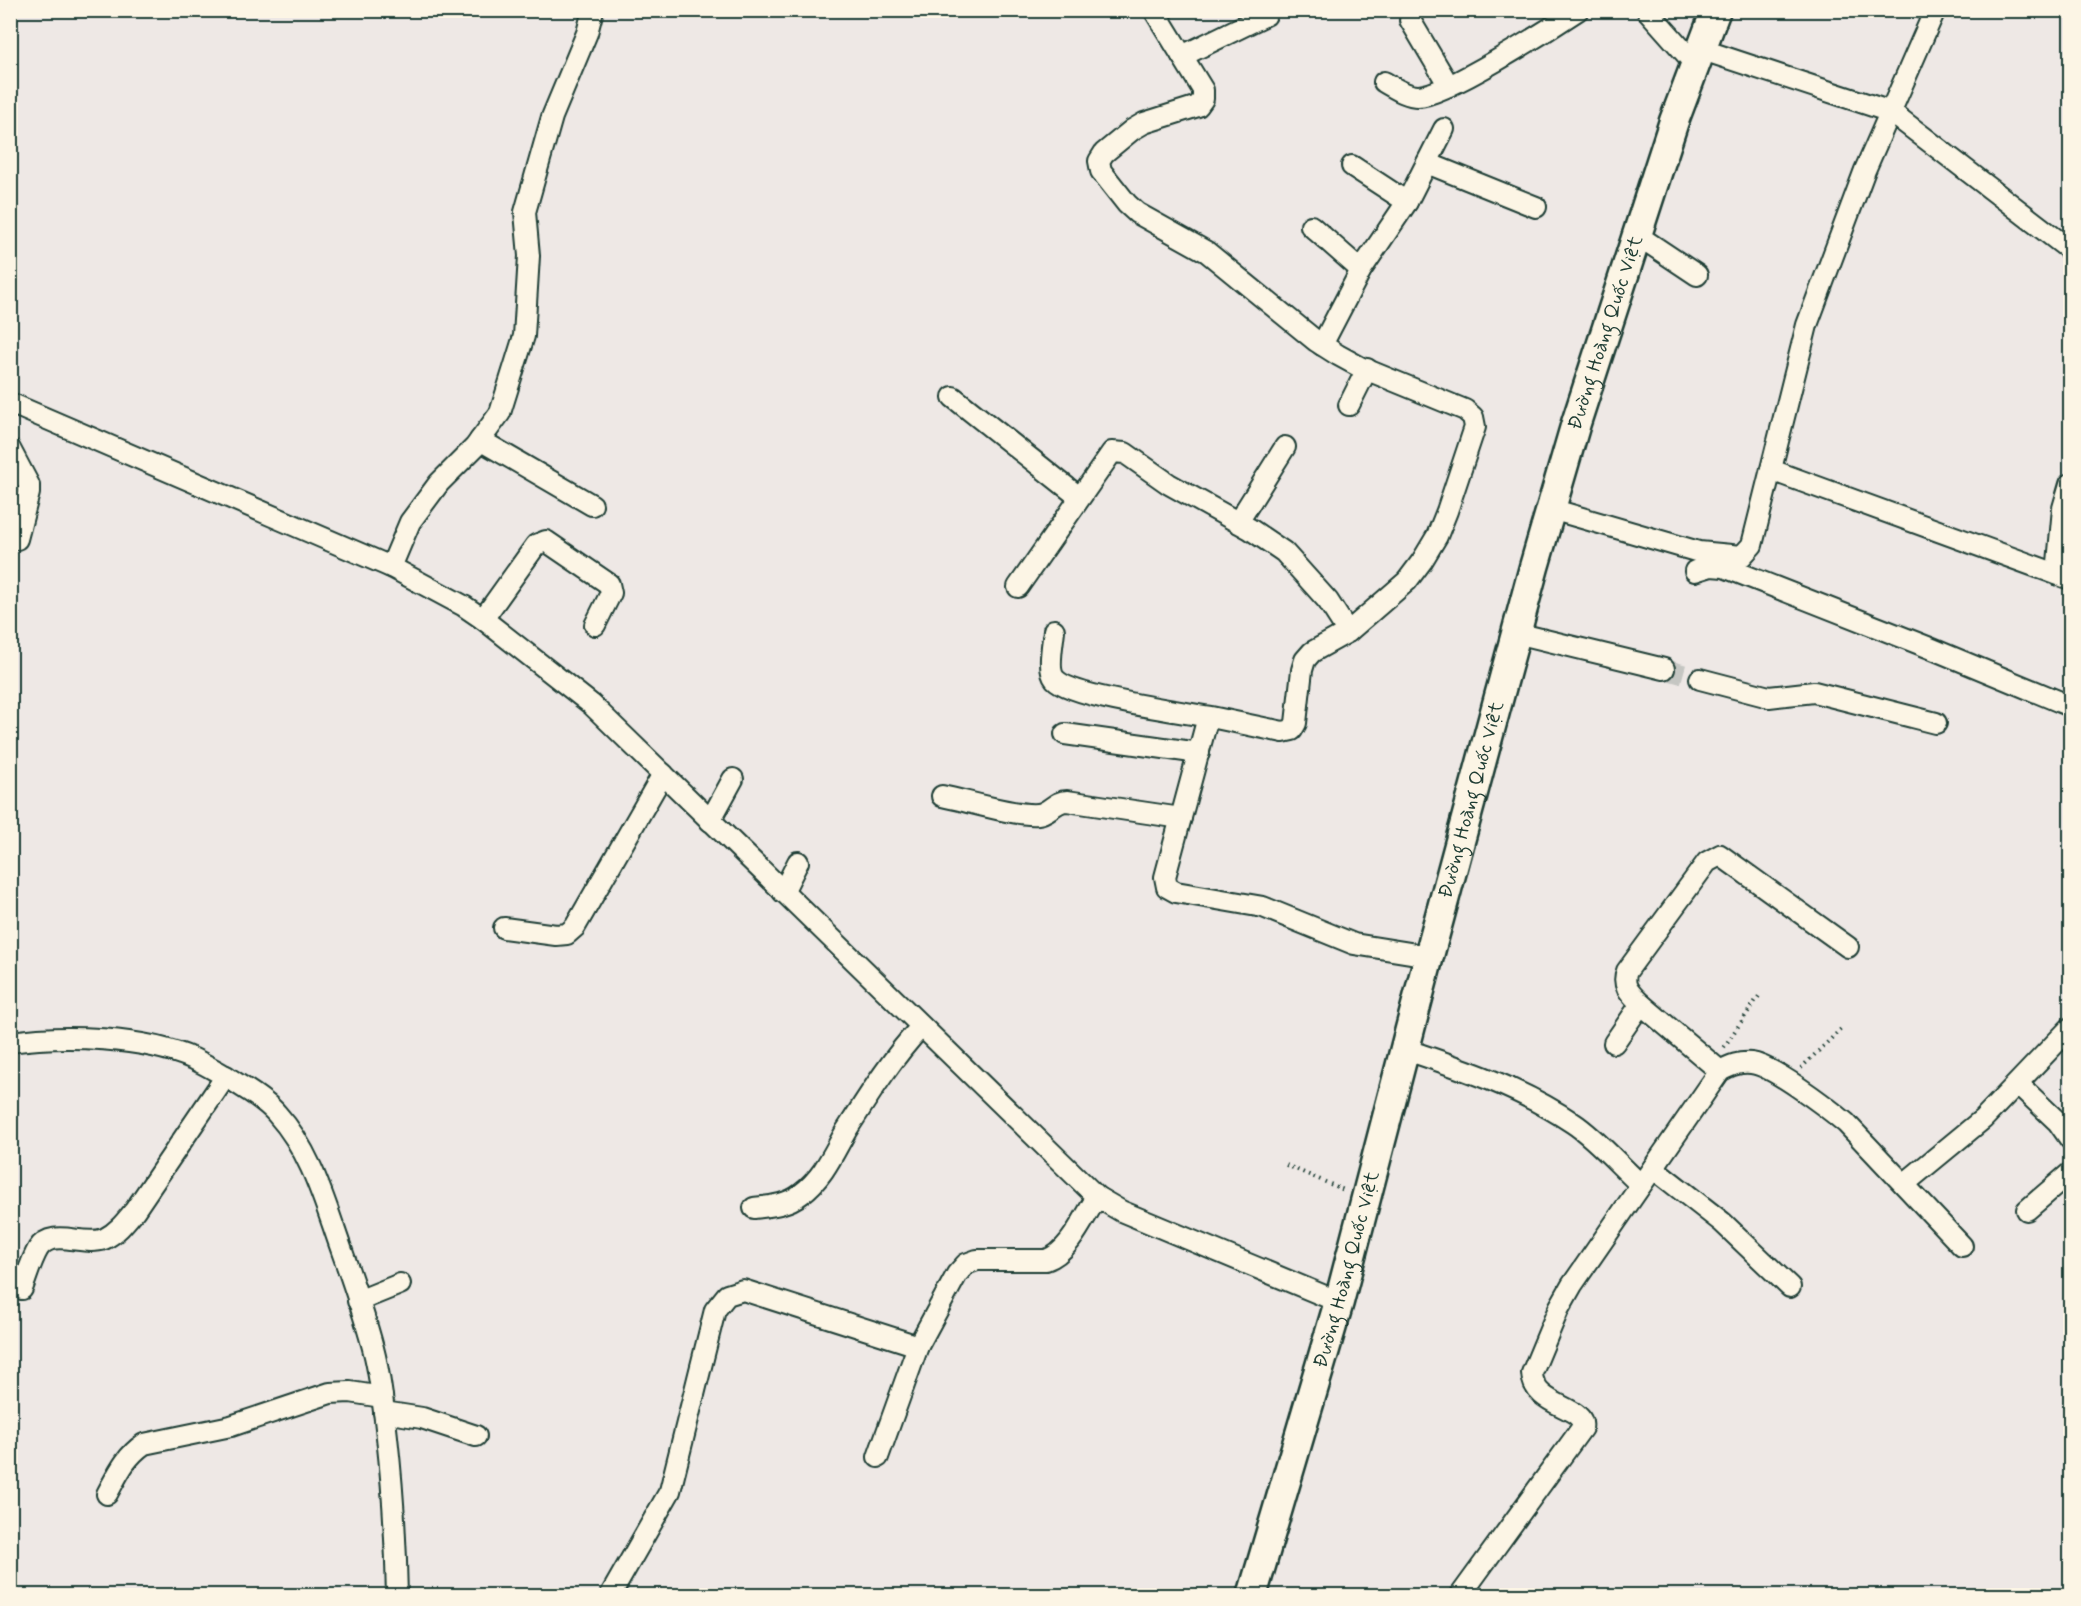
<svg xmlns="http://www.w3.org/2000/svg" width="2081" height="1606" viewBox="0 0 2081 1606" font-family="Mynerve,sans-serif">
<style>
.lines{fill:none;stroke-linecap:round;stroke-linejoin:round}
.minor-tunnel{stroke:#c5c6c2;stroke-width:20;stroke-dasharray:20 10;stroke-linecap:butt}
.minor-casing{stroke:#1f3d34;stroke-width:24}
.highway-casing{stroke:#1f3d34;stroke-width:33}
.path{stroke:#1f3d34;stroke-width:4;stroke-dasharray:1.5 4.5;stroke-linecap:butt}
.minor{stroke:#fcf5e5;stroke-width:20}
.highway{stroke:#fcf5e5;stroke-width:28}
.labels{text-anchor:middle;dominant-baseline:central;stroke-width:5;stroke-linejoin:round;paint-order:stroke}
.street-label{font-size:20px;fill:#1f3d34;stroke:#fcf5e5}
</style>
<rect width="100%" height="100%" fill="#eee8e5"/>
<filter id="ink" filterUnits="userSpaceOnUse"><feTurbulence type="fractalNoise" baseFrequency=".0167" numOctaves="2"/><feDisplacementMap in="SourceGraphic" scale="12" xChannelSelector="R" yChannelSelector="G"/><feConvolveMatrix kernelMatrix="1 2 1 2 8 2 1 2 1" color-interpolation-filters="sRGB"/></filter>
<g filter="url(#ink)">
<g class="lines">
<!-- minor-tunnel -->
<polyline class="minor-tunnel" points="1664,669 1700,679"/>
<!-- minor casing -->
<g class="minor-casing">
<g id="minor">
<polyline points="1647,10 1695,64"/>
<polyline points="1410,20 1449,86"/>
<polyline points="1700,49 1891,112 2070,250"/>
<polyline points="1182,56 1266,15"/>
<path d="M1384 82C1395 88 1406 96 1418 96 1445 96 1551 28 1578 10"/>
<polyline points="1427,163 1536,207"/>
<polyline points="1352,166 1407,202"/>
<polyline points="1311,226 1361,270"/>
<polyline points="1637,235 1697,275"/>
<polyline points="1322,345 1361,270 1407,202 1444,129"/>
<polyline points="953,397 1079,497"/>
<polyline points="10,403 391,567 464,606 483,619 591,704 1097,1197 1121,1211 1339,1302"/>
<polyline points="1349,405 1367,369"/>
<polyline points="480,440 592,505"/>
<polyline points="10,449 29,485 29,493 17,539"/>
<polyline points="1771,470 2070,579"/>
<polyline points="1551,509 1699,552 1742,556 1752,545 1807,325 1865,170 1935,10"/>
<polyline points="1238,522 1285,447"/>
<polyline points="391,567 410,522 439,483 475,447 500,413 524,336 529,256 525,212 552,117 587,33 593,10"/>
<polyline points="1695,571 1711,566 1724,567 1930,648 2070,706"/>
<polyline points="2057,574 2063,508 2070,484"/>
<polyline points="1018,587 1112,452 1125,453 1169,484 1250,529 1284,552 1328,601 1348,632"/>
<polyline points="483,619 536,545 546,541 609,584 611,593 595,625"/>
<path d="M1054 630C1053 642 1047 670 1055 679 1071 697 1182 712 1211 717 1235 722 1259 727 1283 732L1292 730 1296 723 1302 670 1305 660 1312 652 1348 632 1407 581 1422 561 1437 536 1447 511 1475 427 1473 417 1465 410 1360 367 1338 355 1316 341 1207 252 1137 213 1127 204 1101 171 1099 161 1104 153 1132 130 1144 123 1198 106 1203 99V90L1154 10"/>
<polyline points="1516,633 1664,669"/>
<polyline points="1700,679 1769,697 1814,692 1936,723"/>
<polyline points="1208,717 1165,877 1167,887 1176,892 1263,907 1354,944 1429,956"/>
<polyline points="1065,734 1199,753"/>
<path d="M942 796C967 801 1015 816 1038 814 1049 813 1055 801 1067 801L1181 818"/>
<polyline points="710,821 733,779"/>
<polyline points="783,892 798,862"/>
<polyline points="504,928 556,935 567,934 575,927 663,774"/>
<path d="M10 1042C64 1034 144 1037 194 1059 210 1067 226 1076 241 1086 254 1094 268 1103 277 1114 307 1147 321 1190 335 1231 349 1272 365 1314 375 1356 381 1382 384 1410 387 1437 393 1490 396 1542 397 1596"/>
<polyline points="1614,1043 1641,1004"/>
<path d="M1404 1049C1464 1069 1521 1088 1573 1123 1596 1138 1620 1166 1641 1185"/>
<path d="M1720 1071 1641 1004C1631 994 1621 986 1627 971L1707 862 1720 855 1848 947"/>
<polyline points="2018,1084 2058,1122 2070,1139"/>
<polyline points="1653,1168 1722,1222 1790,1287"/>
<polyline points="1904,1184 1983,1119 2070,1028"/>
<path d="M754 1208C771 1206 787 1205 801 1194 823 1178 833 1154 846 1131 869 1095 892 1058 921 1027"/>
<polyline points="2027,1210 2070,1173"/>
<path d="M22 1289C27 1276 31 1261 38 1249 52 1227 83 1247 104 1239 117 1233 126 1221 135 1210L226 1076"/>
<polyline points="358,1301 400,1284"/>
<polyline points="384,1412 422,1418 476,1436"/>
<path d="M878 1457 918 1346 957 1274 966 1264 977 1260H1046C1069 1253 1084 1217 1097 1197"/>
<path d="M107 1494C118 1474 125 1457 144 1444L231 1426 330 1393 350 1392 382 1397"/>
<polyline points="610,1596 670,1491 715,1310 727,1295 743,1290 918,1346"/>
<path d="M1460 1596 1582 1428C1587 1405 1533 1408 1532 1373L1559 1308 1572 1285 1720 1071C1731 1065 1739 1062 1751 1063 1772 1065 1828 1108 1846 1123L1962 1246"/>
</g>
</g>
<!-- highway casing -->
<g class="highway-casing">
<g id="highway">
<path id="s1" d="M1252 1596 1339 1302 1429 956 1534 567 1576 423 1674 121 1716 10"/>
</g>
</g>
<!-- path -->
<g class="path">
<polyline points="1724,1047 1761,993"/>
<polyline points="1801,1068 1841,1029"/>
<polyline points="1286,1165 1344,1190"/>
</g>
<!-- minor -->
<use href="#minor" class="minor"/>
<!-- highway -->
<use href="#highway" class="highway"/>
</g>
</g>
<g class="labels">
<!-- street labels -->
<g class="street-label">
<text stroke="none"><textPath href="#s1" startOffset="1312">Đường Hoàng Quốc Việt</textPath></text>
<text stroke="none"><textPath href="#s1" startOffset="826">Đường Hoàng Quốc Việt</textPath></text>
<text stroke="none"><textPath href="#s1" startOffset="340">Đường Hoàng Quốc Việt</textPath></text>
</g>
</g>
<!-- margin -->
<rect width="2081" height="1606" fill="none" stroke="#fcf5e5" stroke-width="36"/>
<rect x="18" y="18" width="2045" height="1570" fill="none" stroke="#1f3d34" stroke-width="2" filter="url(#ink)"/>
</svg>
